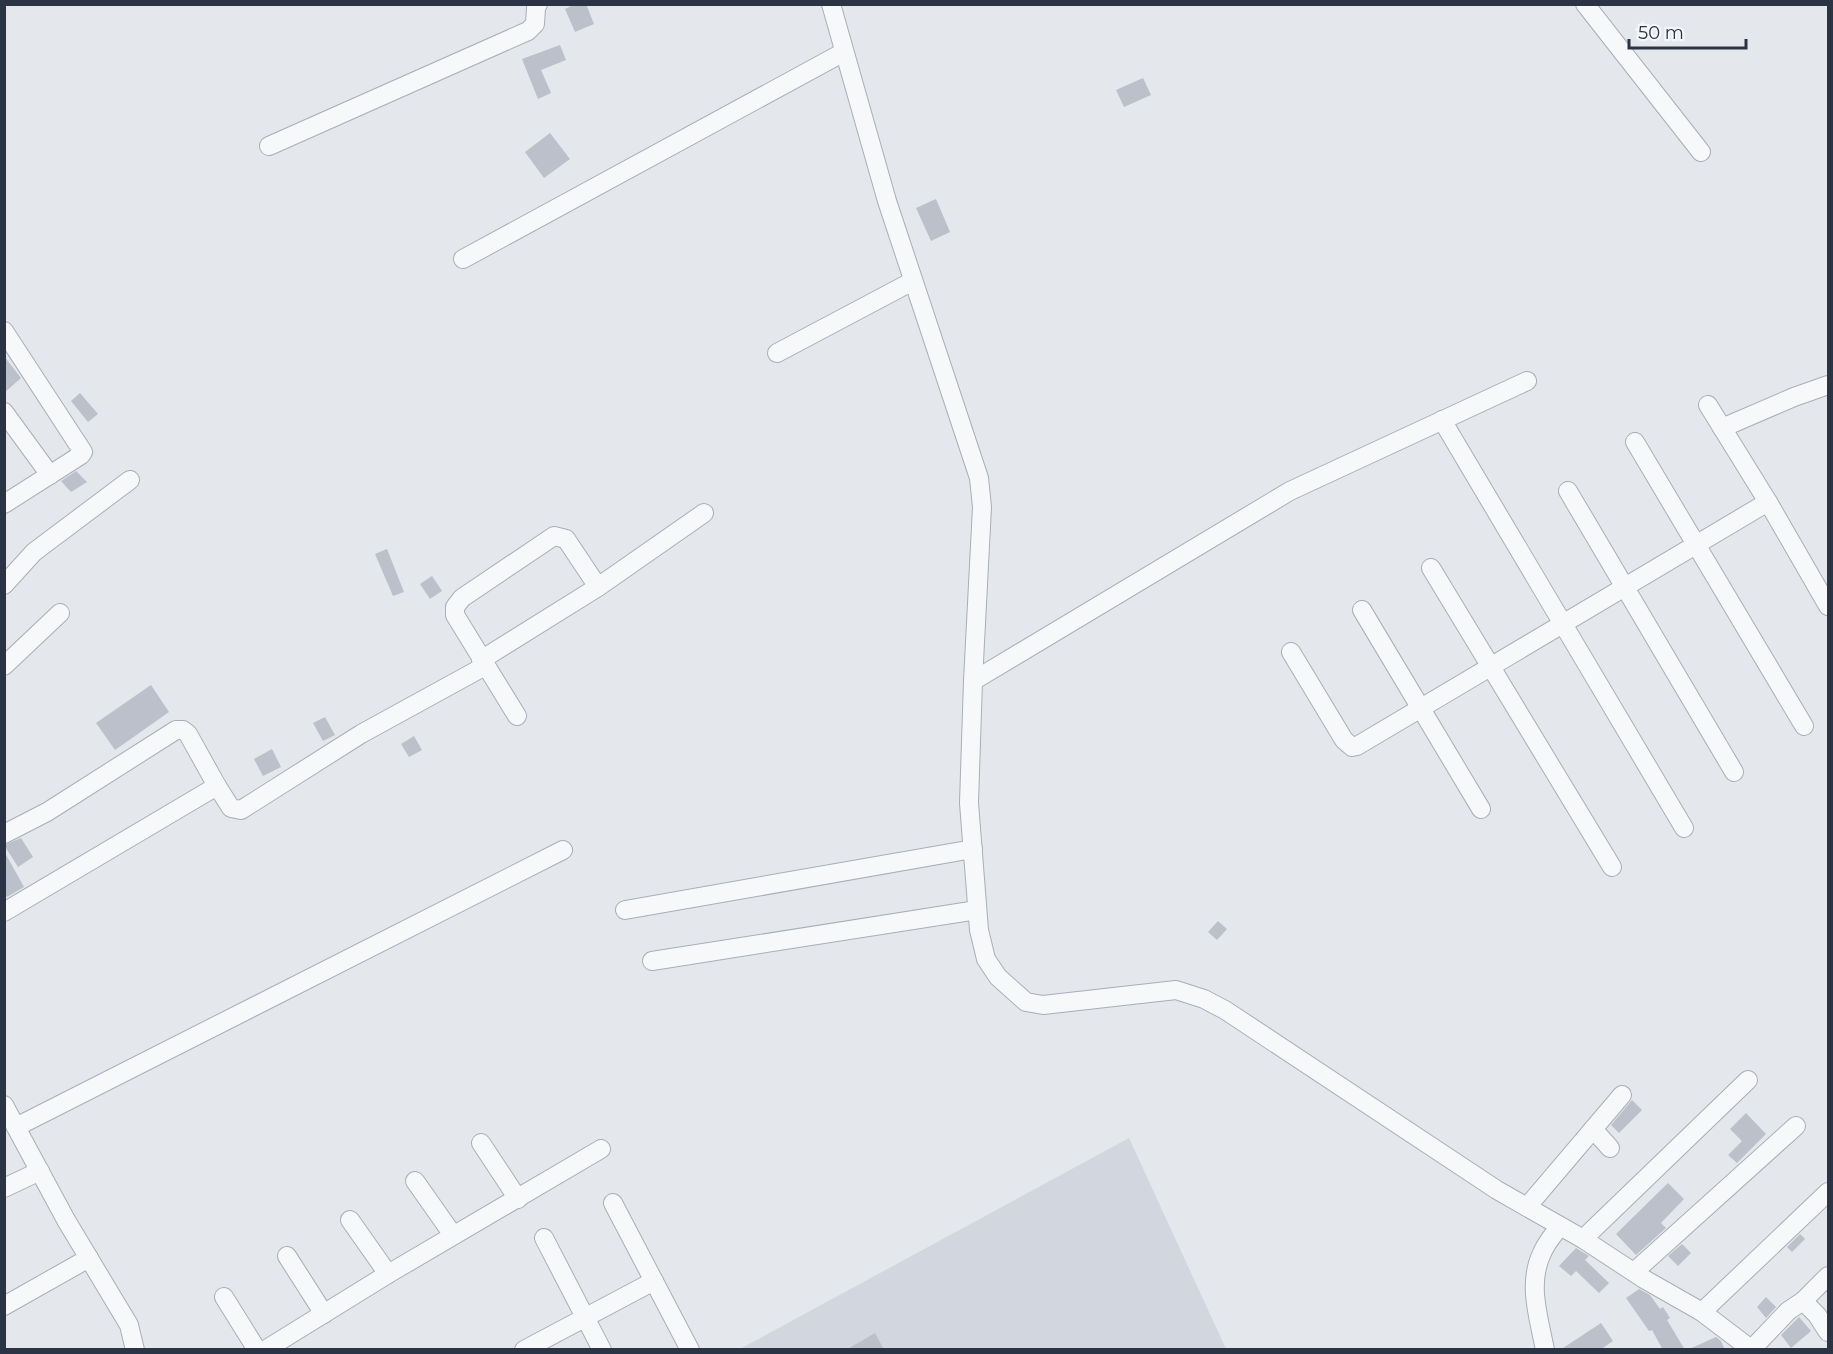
<svg xmlns="http://www.w3.org/2000/svg" width="1833" height="1354" viewBox="0 0 1833 1354" font-family="Montserrat,sans-serif">
<style>
.built{fill:#d2d6de}
.building{fill:#bbc0ca}
.lines{fill:none;stroke-linecap:round;stroke-linejoin:round}
.minor-casing{stroke:#a9aeb7;stroke-width:20}
.minor{stroke:#f7f8fa;stroke-width:18}
</style>
<rect width="100%" height="100%" fill="#e4e7ec"/>
<!-- built -->
<polygon class="built" points="1129,1138 1226,1349 738,1350"/>
<!-- building -->
<g class="building">
<polygon points="575,4 586,4 594,24 575,32 565,9"/>
<polygon points="560,45 566,60 541,70 551,93 538,99 522,59"/>
<polygon points="1143,78 1151,95 1124,107 1116,90"/>
<polygon points="550,133 570,159 544,178 525,152"/>
<polygon points="936,199 950,232 931,241 916,208"/>
<polygon points="4,356 21,378 4,393"/>
<polygon points="80,393 98,414 88,422 71,401"/>
<polygon points="76,471 87,482 71,492 61,481"/>
<polygon points="387,549 404,592 393,596 375,554"/>
<polygon points="432,576 442,591 430,599 420,584"/>
<polygon points="151,685 169,712 115,750 96,723"/>
<polygon points="325,717 335,735 323,741 313,723"/>
<polygon points="414,736 422,750 409,757 401,744"/>
<polygon points="272,749 281,767 263,776 254,759"/>
<polygon points="21,838 33,857 18,867 4,845"/>
<polygon points="4,851 24,887 7,897 4,893"/>
<polygon points="1218,921 1227,929 1217,940 1208,932"/>
<polygon points="1632,1100 1642,1110 1619,1133 1611,1125"/>
<polygon points="1746,1113 1766,1134 1737,1163 1728,1155 1742,1141 1730,1129"/>
<polygon points="1668,1183 1684,1199 1661,1223 1666,1228 1636,1255 1616,1234"/>
<polygon points="1800,1234 1805,1239 1792,1252 1787,1247"/>
<polygon points="1682,1244 1691,1253 1678,1266 1668,1256"/>
<polygon points="1576,1248 1589,1256 1585,1260 1609,1283 1599,1293 1576,1271 1571,1276 1559,1266"/>
<polygon points="1639,1289 1650,1295 1660,1309 1663,1307 1670,1318 1667,1320 1685,1350 1663,1350 1652,1330 1649,1331 1626,1298"/>
<polygon points="1766,1297 1776,1307 1766,1318 1757,1307"/>
<polygon points="1799,1317 1811,1331 1791,1348 1781,1335"/>
<polygon points="1601,1323 1613,1341 1600,1350 1560,1350"/>
<polygon points="875,1333 884,1350 846,1350"/>
<polygon points="1716,1337 1721,1341 1725,1350 1687,1350"/>
</g>
<g class="lines">
<!-- minor casing -->
<g class="minor-casing">
<g id="minor">
<polyline points="831,4 887,201 979,478 982,507 973,681 969,803 979,930 986,959 998,977 1026,1002 1043,1005 1176,990 1204,999 1225,1010 1497,1190 1583,1239 1644,1279 1702,1312 1752,1350"/>
<polyline points="1585,4 1701,152"/>
<polyline points="269,146 528,31 535,24 536,8 538,4"/>
<polyline points="463,259 844,52"/>
<polyline points="4,331 83,452 81,455 4,504"/>
<polyline points="777,353 913,281"/>
<polyline points="1708,405 1768,502 1828,606"/>
<polyline points="4,412 50,475"/>
<polyline points="1442,420 1684,828"/>
<polyline points="1722,428 1794,397 1828,385"/>
<polyline points="1635,442 1804,726"/>
<polyline points="1568,491 1734,772"/>
<polyline points="1431,568 1612,867"/>
<polyline points="4,585 34,552 130,480"/>
<polyline points="1362,610 1481,809"/>
<polyline points="1291,652 1344,740 1352,747 1357,746 1768,502"/>
<polyline points="481,660 598,587 704,513"/>
<polyline points="4,666 60,613"/>
<polyline points="973,681 1290,491 1527,381"/>
<polyline points="517,716 455,615 455,607 462,598 554,536 566,539 598,587"/>
<polyline points="217,786 231,808 241,810 361,734 485,666"/>
<polyline points="4,834 47,812 176,730 183,730 188,734 217,786 4,912"/>
<polyline points="625,910 973,849"/>
<polyline points="652,961 977,910"/>
<polyline points="4,1105 66,1220 129,1325 135,1350"/>
<polyline points="16,1127 563,850"/>
<polyline points="1593,1129 1610,1148"/>
<polyline points="481,1143 518,1199"/>
<polyline points="415,1181 453,1235"/>
<polyline points="4,1188 40,1171"/>
<polyline points="613,1203 690,1350"/>
<polyline points="1527,1207 1622,1095"/>
<polyline points="350,1220 388,1274"/>
<polyline points="544,1238 602,1350"/>
<polyline points="1583,1239 1748,1080"/>
<polyline points="287,1256 324,1314"/>
<polyline points="1634,1272 1796,1126"/>
<polyline points="224,1297 257,1350"/>
<polyline points="1803,1301 1828,1276"/>
<polyline points="4,1306 89,1258"/>
<polyline points="1702,1312 1828,1192"/>
<polyline points="1752,1349 1788,1311 1803,1301 1817,1315 1828,1332"/>
<polyline points="265,1350 388,1274 601,1149"/>
<polyline points="524,1350 654,1281"/>
<path d="M1545 1350C1539 1318 1527 1284 1542 1253 1546 1243 1554 1234 1560 1226"/>
</g>
</g>
<!-- minor -->
<use href="#minor" class="minor"/>
</g>
<!-- border -->
<rect width="1833" height="1354" fill="none" stroke="#2b3445" stroke-width="12"/>
<!-- scale -->
<path d="M1629 39v9h117v-9" fill="none" stroke="#2b3445" stroke-width="3"/>
<text x="1638" y="39" font-size="18" fill="#2b3445" stroke="#f4f6f9" stroke-width="4.5" paint-order="stroke">50 m</text>
</svg>
